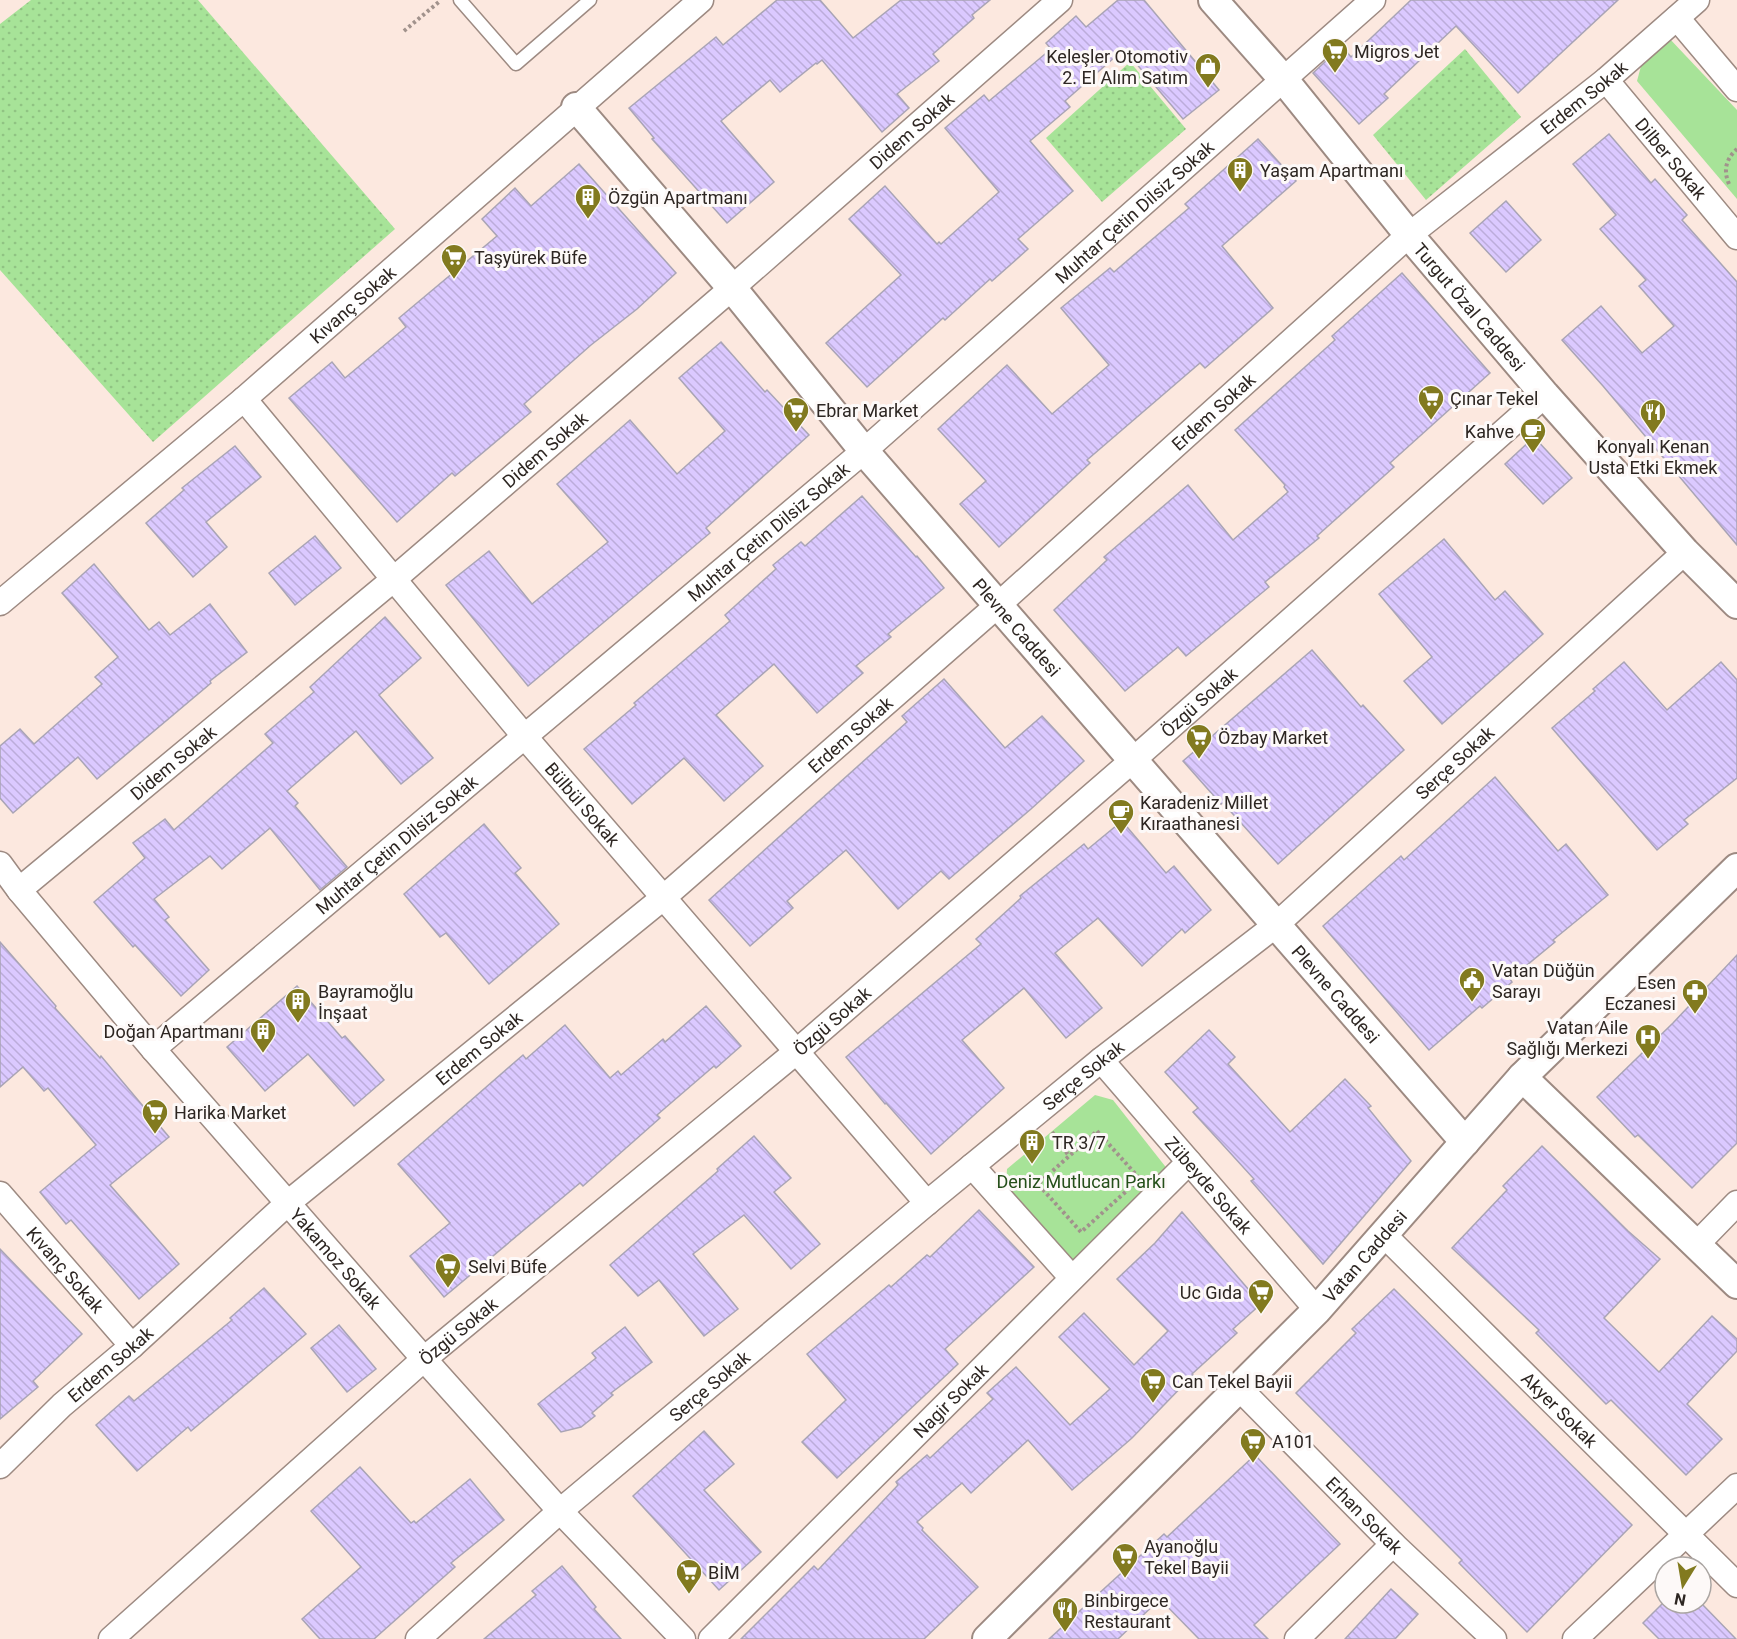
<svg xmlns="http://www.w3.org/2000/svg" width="1737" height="1639" viewBox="0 0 1737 1639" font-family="Roboto,sans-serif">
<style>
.grass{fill:url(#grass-dots)}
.park{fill:#a7e398}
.building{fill:url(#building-back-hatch);stroke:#a9a4b5;stroke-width:1.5}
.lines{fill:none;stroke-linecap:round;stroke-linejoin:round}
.service-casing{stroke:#9d8a82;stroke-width:15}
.minor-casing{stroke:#9d8a82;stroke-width:27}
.tertiary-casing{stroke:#9d8a82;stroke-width:32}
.path{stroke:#a1928c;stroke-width:4;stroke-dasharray:3 3;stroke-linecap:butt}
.service{stroke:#fff;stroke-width:12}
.minor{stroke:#fff;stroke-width:24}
.tertiary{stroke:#fff;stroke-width:28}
.labels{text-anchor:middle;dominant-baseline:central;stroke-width:6;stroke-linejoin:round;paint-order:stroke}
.poi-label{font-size:18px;fill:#2d2622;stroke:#fdf9f8;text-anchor:start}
.street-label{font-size:18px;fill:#2d2622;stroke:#fdf9f8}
.park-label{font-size:18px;fill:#254f1a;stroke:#fdf9f8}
</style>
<defs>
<pattern id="grass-dots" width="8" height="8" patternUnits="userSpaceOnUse" patternTransform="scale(1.5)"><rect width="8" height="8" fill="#a7e398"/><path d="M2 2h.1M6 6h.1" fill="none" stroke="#90c383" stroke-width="1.8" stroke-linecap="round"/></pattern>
<pattern id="building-back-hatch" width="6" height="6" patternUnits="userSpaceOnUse" patternTransform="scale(1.5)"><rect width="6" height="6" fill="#dbc9ff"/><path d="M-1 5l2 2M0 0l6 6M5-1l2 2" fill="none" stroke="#bcacda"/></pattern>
</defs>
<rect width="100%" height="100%" fill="#fce8df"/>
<!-- grass -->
<g class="grass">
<polygon points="31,0 198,0 395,229 153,442 0,270 0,24"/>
<polygon points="1465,49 1521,117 1426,200 1373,135"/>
<polygon points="1130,62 1186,129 1102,202 1046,138"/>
</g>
<!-- park -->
<g class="park">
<polygon points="1668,37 1737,110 1737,199 1637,81 1644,55"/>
<polygon points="1095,1095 1113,1100 1172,1175 1073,1264 1006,1185 1007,1169"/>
</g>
<!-- building -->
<g class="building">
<polygon points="777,0 820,0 853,38 901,0 990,0 972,15 974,18 933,54 939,61 897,94 909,108 882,132 822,60 817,64 816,63 780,92 770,80 721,121 774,182 727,223 652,139 654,138 629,108 716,37 723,45"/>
<polygon points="1118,0 1144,0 1219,90 1183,119 1124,49 1065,101 1070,107 1030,141 1073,191 1018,239 1028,249 992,281 990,279 945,320 943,318 867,387 826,343 901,275 849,219 885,186 937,244 939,242 941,244 999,192 945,128 984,95 989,101 1051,49 1046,43 1076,16 1086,27"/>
<polygon points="1411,0 1618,0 1518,93 1456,26 1384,94 1388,98 1359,124 1313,73 1342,46 1351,57"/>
<polygon points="1609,134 1651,183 1655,179 1687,215 1682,220 1737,282 1737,545 1603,386 1562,340 1601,306 1642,353 1674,326 1639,286 1646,280 1600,229 1616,215 1573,164"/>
<polygon points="1258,139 1296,181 1222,246 1273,308 1205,368 1200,363 1087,460 1090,463 999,547 960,504 986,481 938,429 1007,365 1052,414 1109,365 1061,308 1110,268 1114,272 1189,208 1185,204"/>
<polygon points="579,164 676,273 637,309 591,345 524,404 531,412 455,476 452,473 397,522 289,398 332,362 345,378 406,327 399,318 497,236 482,219 515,188 531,206"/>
<polygon points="1506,201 1541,240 1506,272 1470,233"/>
<polygon points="1402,273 1490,373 1390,463 1394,467 1317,536 1319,538 1265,582 1269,587 1186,656 1178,647 1125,691 1054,610 1107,560 1104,557 1188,485 1233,540 1288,492 1284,487 1285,485 1235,430 1335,340 1332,336"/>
<polygon points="721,342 765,392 767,390 809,435 706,528 710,533 528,686 446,585 489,551 532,604 608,542 557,484 630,420 677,474 725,431 679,378"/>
<polygon points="1534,437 1572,478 1543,504 1505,464"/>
<polygon points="235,446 261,477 206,522 227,547 193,577 146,523 184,490 182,488"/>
<polygon points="862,496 916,557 917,556 944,588 888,634 891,637 856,666 863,673 817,713 774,664 716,715 763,766 724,801 684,758 632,804 584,749 636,705 634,703 730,621 725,615 776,569 773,565 801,542 805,546"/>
<polygon points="315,536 341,568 295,605 269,573"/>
<polygon points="1444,539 1495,600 1505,591 1543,634 1442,724 1404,681 1432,657 1379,594"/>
<polygon points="94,564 149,630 159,622 170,635 210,604 247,652 210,681 211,683 97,779 78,757 13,813 0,798 0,746 20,729 34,744 102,684 95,677 118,657 62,593"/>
<polygon points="385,617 421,658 379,695 433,758 401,784 356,731 287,791 298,803 295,806 347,867 320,890 270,828 222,869 210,856 154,899 169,917 165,920 209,970 181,996 135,945 133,947 94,902 145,858 133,843 165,819 174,830 273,743 265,734 314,692 310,687"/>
<polygon points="1312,650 1361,707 1363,705 1404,750 1278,864 1223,803 1221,804 1183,761"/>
<polygon points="1624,662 1667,710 1721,662 1737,680 1737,778 1684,820 1688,824 1657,850 1552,728 1595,691 1593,689"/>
<polygon points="944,679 1005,748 1042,716 1084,761 1031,809 949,879 941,871 898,909 846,850 787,901 793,908 750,946 709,900 907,722 902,716"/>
<polygon points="1495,777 1558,851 1566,844 1608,895 1553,940 1555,942 1510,979 1512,982 1482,1008 1480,1006 1429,1050 1323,926 1401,856 1404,860"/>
<polygon points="1122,821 1166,873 1174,866 1211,910 1185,933 1182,929 1142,966 1098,918 1055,953 1102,1008 1066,1038 1024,988 962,1040 1004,1088 931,1154 886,1103 885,1104 846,1057 981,944 976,939 1021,898 1020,896 1084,844 1088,849"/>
<polygon points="484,824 521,868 515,873 559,924 489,984 446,933 440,937 404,894"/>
<polygon points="0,942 56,1006 55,1008 100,1058 101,1056 169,1137 110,1185 179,1264 139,1299 71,1220 66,1224 40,1192 96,1145 48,1088 44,1091 23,1067 0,1087"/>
<polygon points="1737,955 1737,1143 1692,1188 1638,1135 1635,1137 1597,1097 1673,1023"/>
<polygon points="297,986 342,1038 345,1036 384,1080 354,1106 308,1054 265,1091 227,1047"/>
<polygon points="706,1006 741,1046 716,1068 714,1066 657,1115 660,1118 583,1186 580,1183 444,1297 410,1256 450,1223 398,1164 523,1055 526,1059 565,1025 610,1078 618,1071 621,1075 663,1039 665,1042"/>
<polygon points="1209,1030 1235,1057 1228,1064 1290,1132 1345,1079 1371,1106 1368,1108 1411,1161 1323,1264 1251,1181 1254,1179 1193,1112 1198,1108 1165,1072"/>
<polygon points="754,1136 791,1178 774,1192 820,1244 791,1269 744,1215 693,1254 738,1309 704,1336 659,1280 638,1296 610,1265 718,1171 717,1169"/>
<polygon points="1542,1146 1628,1231 1660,1259 1604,1318 1659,1372 1712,1316 1737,1339 1737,1351 1687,1404 1722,1439 1686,1475 1611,1400 1606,1404 1536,1333 1539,1330 1452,1248 1507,1190 1503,1186"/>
<polygon points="979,1210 1034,1267 945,1349 958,1364 837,1478 802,1442 846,1400 807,1354 889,1285 891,1287 927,1255 930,1257"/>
<polygon points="1182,1212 1261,1304 1233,1329 1237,1333 1192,1374 1193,1375 1132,1438 1072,1490 1028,1440 971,1493 962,1483 917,1522 923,1528 922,1530 978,1587 924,1639 741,1639 814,1566 818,1570 898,1485 896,1482 927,1455 930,1458 993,1399 987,1393 1016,1367 1070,1425 1110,1389 1059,1337 1084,1313 1134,1365 1168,1331 1117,1279 1155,1243"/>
<polygon points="0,1249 82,1334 33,1381 38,1387 0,1419"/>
<polygon points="264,1288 306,1334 191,1431 188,1427 137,1471 96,1425 129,1396 134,1401 232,1320 230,1318"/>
<polygon points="1394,1289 1632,1525 1527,1632 1459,1563 1462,1560 1296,1393 1356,1333 1352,1329"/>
<polygon points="339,1325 376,1369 347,1392 311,1348"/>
<polygon points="625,1327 652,1362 611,1393 613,1395 592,1413 595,1416 581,1427 561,1432 538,1404 596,1358 592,1353"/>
<polygon points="704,1431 734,1464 704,1490 761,1552 719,1590 633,1496"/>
<polygon points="1255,1455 1340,1544 1254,1625 1268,1639 1199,1639 1160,1599 1118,1639 1049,1639 1164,1534 1167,1537"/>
<polygon points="360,1467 411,1523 414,1521 416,1523 470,1479 504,1520 451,1563 455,1567 374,1639 320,1639 302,1619 361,1567 311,1511"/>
<polygon points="562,1566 596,1607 594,1609 621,1639 484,1639 536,1595 532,1591"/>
<polygon points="1391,1589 1418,1614 1395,1639 1345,1639"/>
<polygon points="1665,1601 1665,1603 1701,1603 1736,1639 1659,1639 1643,1623"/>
</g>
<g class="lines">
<!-- service casing -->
<g class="service-casing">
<polyline id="service" points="460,0 516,64 590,0"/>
</g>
<!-- minor casing -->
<g class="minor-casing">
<g id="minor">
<polyline points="1677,18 1737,89"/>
<path id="s1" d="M1606 80 1737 237"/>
<path id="s2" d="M244 399 525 737 927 1203"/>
<path id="s3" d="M0 603 244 399 701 0"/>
<path id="s4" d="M0 864 19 890 153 1049 424 1359 560 1511 683 1639"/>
<path id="s5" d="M19 890 394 579 732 288 1060 0"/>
<path id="s6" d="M153 1049 864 451 1373 0"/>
<path id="s7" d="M1101 1060 1317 1310"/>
<polyline points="972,1166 1072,1278"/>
<path id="s8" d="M0 1194 132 1346"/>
<path id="s9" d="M1383 1234 1737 1585"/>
<polyline points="1697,1244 1737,1203"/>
<path id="s10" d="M1238 1387 1393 1544 1494 1639"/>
<path id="s11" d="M0 1466 62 1405 132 1346 289 1202 663 898 998 605 1409 235 1606 80 1697 0"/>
<path id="s12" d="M111 1639 424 1359 796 1052 1133 760 1545 395"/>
<path id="s13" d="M418 1639 560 1511 927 1203 1101 1060 1276 925 1685 552"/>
<path id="s14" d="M711 1639 1189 1162"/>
<polyline points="1297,1639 1393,1544"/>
<polyline points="1575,1639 1737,1486"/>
</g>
</g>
<!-- tertiary casing -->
<g class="tertiary-casing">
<g id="tertiary">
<path id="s15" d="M1213 0 1284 80 1409 235 1545 395 1685 552 1737 604"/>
<path id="s16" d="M576 107 732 288 864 451 1465 1142"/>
<polyline points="1522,1077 1737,1284"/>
<path id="s17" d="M987 1639 1317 1310 1522 1077 1737 868"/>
</g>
</g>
<!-- path -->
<g class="path">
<polyline points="404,31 440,1"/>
<path d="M1729 184C1723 170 1726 159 1737 149"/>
<polygon points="1097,1131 1140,1179 1081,1232 1038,1184"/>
<polyline points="1052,1132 1069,1156"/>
</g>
<!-- service -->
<use href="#service" class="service"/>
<!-- minor -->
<use href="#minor" class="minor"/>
<!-- tertiary -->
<use href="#tertiary" class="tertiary"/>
</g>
<!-- icons -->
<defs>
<g id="supermarket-pin" transform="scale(1.35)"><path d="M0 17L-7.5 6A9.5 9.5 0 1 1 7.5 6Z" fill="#827a1f" stroke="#fdf9f8"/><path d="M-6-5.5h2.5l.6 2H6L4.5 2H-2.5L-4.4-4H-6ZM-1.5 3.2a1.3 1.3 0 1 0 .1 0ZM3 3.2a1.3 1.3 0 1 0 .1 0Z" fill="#fff"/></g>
<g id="shop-pin" transform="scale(1.35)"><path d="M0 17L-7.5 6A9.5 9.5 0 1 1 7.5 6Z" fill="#827a1f" stroke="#fdf9f8"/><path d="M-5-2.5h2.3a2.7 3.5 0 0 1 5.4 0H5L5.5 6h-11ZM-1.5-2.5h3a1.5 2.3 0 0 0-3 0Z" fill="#fff"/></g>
<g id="building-pin" transform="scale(1.35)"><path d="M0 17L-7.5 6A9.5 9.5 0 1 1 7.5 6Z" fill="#827a1f" stroke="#fdf9f8"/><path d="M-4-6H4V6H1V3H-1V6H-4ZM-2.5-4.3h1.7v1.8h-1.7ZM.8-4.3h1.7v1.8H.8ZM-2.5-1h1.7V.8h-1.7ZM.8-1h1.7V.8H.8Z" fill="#fff"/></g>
<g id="restaurant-pin" transform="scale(1.35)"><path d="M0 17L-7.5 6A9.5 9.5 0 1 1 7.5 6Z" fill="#827a1f" stroke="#fdf9f8"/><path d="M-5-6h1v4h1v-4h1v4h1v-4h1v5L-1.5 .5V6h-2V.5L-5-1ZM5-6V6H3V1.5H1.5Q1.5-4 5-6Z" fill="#fff"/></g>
<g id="cafe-pin" transform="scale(1.35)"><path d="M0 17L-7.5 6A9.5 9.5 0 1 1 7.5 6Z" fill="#827a1f" stroke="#fdf9f8"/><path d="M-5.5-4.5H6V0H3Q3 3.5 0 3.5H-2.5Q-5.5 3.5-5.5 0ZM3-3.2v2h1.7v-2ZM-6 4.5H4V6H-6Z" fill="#fff"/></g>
<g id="civic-pin" transform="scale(1.35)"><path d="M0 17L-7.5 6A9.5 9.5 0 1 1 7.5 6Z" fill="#827a1f" stroke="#fdf9f8"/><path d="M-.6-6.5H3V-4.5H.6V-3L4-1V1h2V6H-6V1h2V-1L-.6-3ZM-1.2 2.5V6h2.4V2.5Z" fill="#fff"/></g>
<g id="pharmacy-pin" transform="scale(1.35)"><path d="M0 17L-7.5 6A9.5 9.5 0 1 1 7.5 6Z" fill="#827a1f" stroke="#fdf9f8"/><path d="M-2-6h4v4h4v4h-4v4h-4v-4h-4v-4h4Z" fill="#fff"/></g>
<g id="hospital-pin" transform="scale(1.35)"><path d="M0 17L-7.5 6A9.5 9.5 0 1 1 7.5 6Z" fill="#827a1f" stroke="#fdf9f8"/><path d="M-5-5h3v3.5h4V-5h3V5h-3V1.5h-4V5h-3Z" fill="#fff"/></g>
</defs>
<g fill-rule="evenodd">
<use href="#supermarket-pin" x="1335" y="51"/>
<use href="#shop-pin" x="1208" y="66"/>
<use href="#building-pin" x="1240" y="170"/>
<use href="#building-pin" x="588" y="197"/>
<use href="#supermarket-pin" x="454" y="257"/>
<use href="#supermarket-pin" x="1431" y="398"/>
<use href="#supermarket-pin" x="796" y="410"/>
<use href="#restaurant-pin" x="1653" y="412"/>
<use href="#cafe-pin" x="1533" y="431"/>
<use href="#supermarket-pin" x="1199" y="737"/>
<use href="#cafe-pin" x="1121" y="812"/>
<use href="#civic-pin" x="1472" y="980"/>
<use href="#pharmacy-pin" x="1695" y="992"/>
<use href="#building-pin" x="298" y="1001"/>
<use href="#building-pin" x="263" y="1031"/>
<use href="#hospital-pin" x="1648" y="1037"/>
<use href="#supermarket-pin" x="155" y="1112"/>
<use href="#building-pin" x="1032" y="1142"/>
<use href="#supermarket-pin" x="448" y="1266"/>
<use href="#supermarket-pin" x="1261" y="1292"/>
<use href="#supermarket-pin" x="1153" y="1381"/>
<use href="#supermarket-pin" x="1253" y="1441"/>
<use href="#supermarket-pin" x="1125" y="1556"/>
<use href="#supermarket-pin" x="689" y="1572"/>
<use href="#restaurant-pin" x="1065" y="1610"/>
</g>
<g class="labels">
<!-- poi labels -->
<g class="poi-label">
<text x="1354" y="51">Migros Jet</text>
<text x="1188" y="56" text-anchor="end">Keleşler Otomotiv<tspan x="1188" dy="21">2. El Alım Satım</tspan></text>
<text x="1260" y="170">Yaşam Apartmanı</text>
<text x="608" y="197">Özgün Apartmanı</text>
<text x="474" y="257">Taşyürek Büfe</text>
<text x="1450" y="398">Çınar Tekel</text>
<text x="816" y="410">Ebrar Market</text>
<text x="1514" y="431" text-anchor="end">Kahve</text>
<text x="1653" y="446" text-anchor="middle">Konyalı Kenan<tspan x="1653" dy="21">Usta Etki Ekmek</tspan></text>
<text x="1218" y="737">Özbay Market</text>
<text x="1140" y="802">Karadeniz Millet<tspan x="1140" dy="21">Kıraathanesi</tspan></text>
<text x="1492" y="970">Vatan Düğün<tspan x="1492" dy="21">Sarayı</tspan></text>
<text x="1676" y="982" text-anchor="end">Esen<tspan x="1676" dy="21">Eczanesi</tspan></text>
<text x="318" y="991">Bayramoğlu<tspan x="318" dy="21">İnşaat</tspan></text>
<text x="1628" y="1027" text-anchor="end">Vatan Aile<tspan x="1628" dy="21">Sağlığı Merkezi</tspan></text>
<text x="244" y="1031" text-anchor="end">Doğan Apartmanı</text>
<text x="174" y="1112">Harika Market</text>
<text x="1052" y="1142">TR 3/7</text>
<text x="468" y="1266">Selvi Büfe</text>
<text x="1242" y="1292" text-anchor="end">Uc Gıda</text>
<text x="1172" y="1381">Can Tekel Bayii</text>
<text x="1272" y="1441">A101</text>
<text x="1144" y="1546">Ayanoğlu<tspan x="1144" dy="21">Tekel Bayii</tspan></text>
<text x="708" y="1572">BİM</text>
<text x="1084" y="1600">Binbirgece<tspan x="1084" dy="21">Restaurant</tspan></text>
</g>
<!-- street labels -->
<g class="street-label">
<text stroke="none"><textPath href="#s11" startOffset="2094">Erdem Sokak</textPath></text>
<text stroke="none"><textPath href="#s5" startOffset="1172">Didem Sokak</textPath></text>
<text stroke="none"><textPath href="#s1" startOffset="102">Dilber Sokak</textPath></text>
<text stroke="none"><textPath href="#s6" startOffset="1290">Muhtar Çetin Dilsiz Sokak</textPath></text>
<text stroke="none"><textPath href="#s3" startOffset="462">Kıvanç Sokak</textPath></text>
<text stroke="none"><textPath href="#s15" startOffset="400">Turgut Özal Caddesi</textPath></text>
<text stroke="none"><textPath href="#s11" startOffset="1608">Erdem Sokak</textPath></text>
<text stroke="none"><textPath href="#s5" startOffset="686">Didem Sokak</textPath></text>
<text stroke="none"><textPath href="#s6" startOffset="804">Muhtar Çetin Dilsiz Sokak</textPath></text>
<text stroke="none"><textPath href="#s16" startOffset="682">Plevne Caddesi</textPath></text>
<text stroke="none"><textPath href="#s12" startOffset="1436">Özgü Sokak</textPath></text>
<text stroke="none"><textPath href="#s11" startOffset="1122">Erdem Sokak</textPath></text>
<text stroke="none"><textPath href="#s5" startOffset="200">Didem Sokak</textPath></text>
<text stroke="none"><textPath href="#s13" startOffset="1358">Serçe Sokak</textPath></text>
<text stroke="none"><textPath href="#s2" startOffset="528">Bülbül Sokak</textPath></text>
<text stroke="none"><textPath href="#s6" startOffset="318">Muhtar Çetin Dilsiz Sokak</textPath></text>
<text stroke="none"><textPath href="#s16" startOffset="1168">Plevne Caddesi</textPath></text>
<text stroke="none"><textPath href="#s12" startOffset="950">Özgü Sokak</textPath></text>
<text stroke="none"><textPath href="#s11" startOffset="636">Erdem Sokak</textPath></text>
<text stroke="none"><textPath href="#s13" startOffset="872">Serçe Sokak</textPath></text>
<text stroke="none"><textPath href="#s7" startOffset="165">Zübeyde Sokak</textPath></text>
<text stroke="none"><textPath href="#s4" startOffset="518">Yakamoz Sokak</textPath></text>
<text stroke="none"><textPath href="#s17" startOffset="538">Vatan Caddesi</textPath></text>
<text stroke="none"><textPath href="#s8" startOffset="100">Kıvanç Sokak</textPath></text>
<text stroke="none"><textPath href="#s12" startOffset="464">Özgü Sokak</textPath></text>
<text stroke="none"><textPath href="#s11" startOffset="150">Erdem Sokak</textPath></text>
<text stroke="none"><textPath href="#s13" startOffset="386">Serçe Sokak</textPath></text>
<text stroke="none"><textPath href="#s14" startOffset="338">Nagir Sokak</textPath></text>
<text stroke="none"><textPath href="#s9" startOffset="249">Akyer Sokak</textPath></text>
<text stroke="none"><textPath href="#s10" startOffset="180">Erhan Sokak</textPath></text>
</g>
<!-- park labels -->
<g class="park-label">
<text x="1081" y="1181">Deniz Mutlucan Parkı</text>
</g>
</g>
<!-- north arrow -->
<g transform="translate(1683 1585) rotate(191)"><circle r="28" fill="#fdf9f8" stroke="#aaa5a2" stroke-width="1.5"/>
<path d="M0-4.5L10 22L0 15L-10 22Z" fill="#827a1f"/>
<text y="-9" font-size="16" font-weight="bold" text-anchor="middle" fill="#2d2622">N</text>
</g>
</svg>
